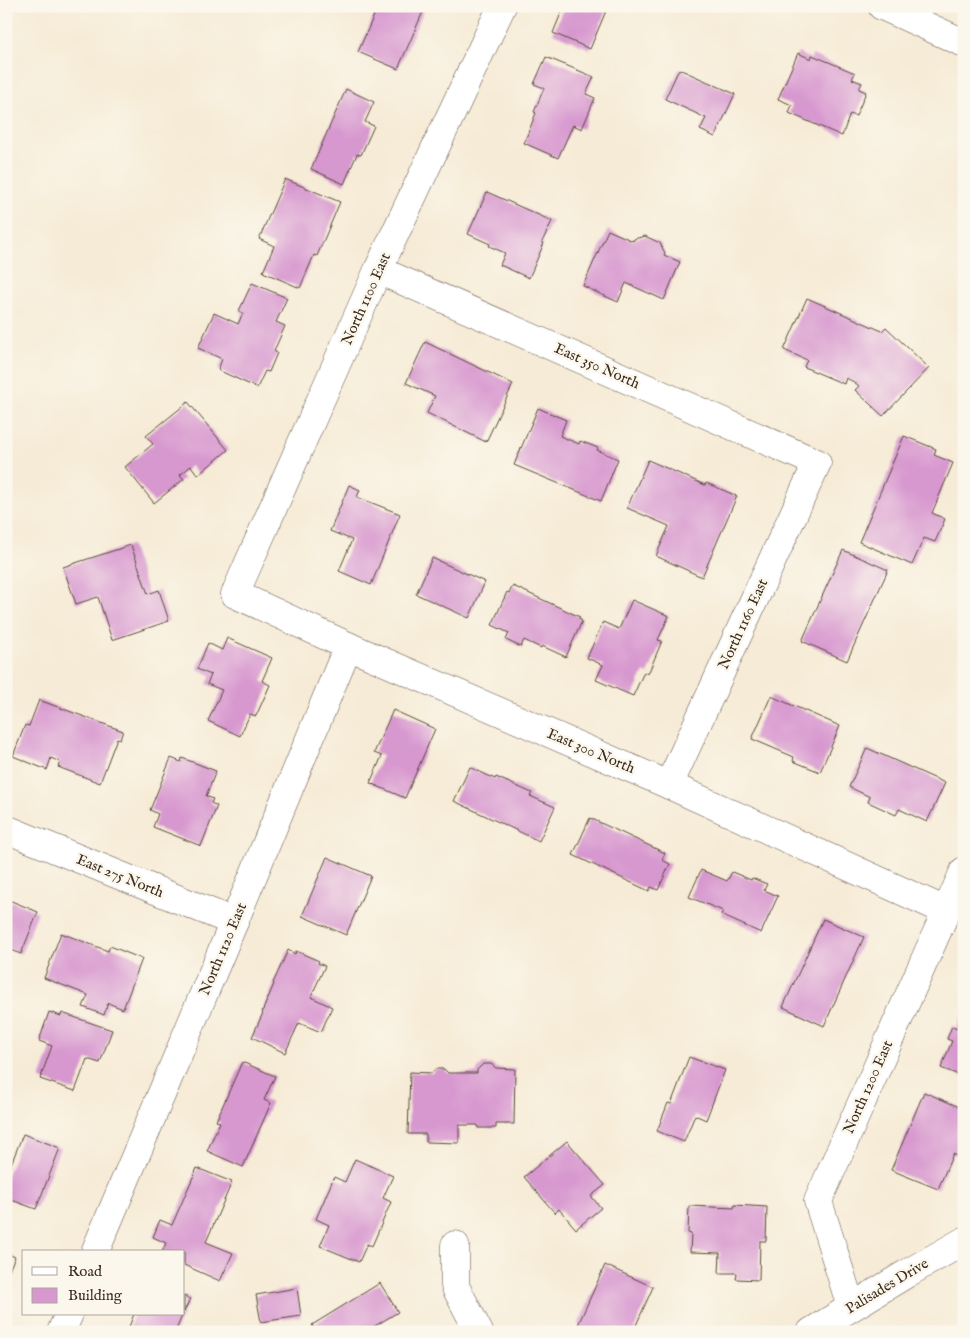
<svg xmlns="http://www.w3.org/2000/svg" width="970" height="1338" viewBox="0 0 970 1338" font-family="'IM FELL English',serif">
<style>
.building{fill:#d797cf}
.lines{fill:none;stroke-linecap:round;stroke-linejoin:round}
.minor-casing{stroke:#57473a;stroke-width:29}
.minor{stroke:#fff;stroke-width:28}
.labels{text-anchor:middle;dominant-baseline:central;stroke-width:5;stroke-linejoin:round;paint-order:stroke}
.street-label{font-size:15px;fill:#3b2a1e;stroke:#fbf7ec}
</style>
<rect width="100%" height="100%" fill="#fbf7ec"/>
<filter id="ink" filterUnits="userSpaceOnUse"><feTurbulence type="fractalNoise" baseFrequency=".02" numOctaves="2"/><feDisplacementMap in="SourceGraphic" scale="10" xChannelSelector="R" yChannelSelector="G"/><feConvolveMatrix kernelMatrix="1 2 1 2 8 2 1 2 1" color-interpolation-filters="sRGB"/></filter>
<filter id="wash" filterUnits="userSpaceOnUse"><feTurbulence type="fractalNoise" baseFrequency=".0096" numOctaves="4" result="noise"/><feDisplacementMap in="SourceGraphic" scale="20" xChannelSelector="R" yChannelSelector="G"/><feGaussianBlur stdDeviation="1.12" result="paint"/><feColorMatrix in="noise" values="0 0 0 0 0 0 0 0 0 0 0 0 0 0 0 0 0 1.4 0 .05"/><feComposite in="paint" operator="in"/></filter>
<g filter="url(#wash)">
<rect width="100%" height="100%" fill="#f6ebd6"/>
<g id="blocks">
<!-- building -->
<g class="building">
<polygon points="378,6 422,6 425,7 398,69 358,52"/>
<polygon points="564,6 608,6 590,49 553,33"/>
<polygon points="798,53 811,59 812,55 855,73 852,79 862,83 859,89 866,92 856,116 850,114 842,136 789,113 792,105 778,99"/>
<polygon points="546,57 594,77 586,94 595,98 582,129 573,125 558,158 524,143 536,113 534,112 544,88 534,84"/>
<polygon points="679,69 735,94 715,137 700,130 706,118 665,99"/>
<polygon points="346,89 374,102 365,122 374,126 361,155 357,154 344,184 311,169"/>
<polygon points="285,179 340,202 317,256 314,255 300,288 263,272 274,246 259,239"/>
<polygon points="487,192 552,221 542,242 544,243 529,278 500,265 505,253 489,246 490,244 468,234"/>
<polygon points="608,230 633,241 634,239 645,236 660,243 665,253 664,255 680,262 664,300 626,283 618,302 583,286"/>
<polygon points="252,283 287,298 276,322 285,326 274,351 277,353 269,372 265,371 257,388 218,370 222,359 198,348 214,313 238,324 243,313 239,311"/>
<polygon points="807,298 882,331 886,327 929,368 883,416 855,390 859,386 854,382 846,378 844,384 804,367 807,360 784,350"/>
<polygon points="425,342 513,384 486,442 427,413 435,396 406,383"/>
<polygon points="188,402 228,450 198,475 191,466 180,475 184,479 154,503 125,467 153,444 146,436"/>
<polygon points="538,408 566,420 560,436 579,444 580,441 598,448 597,450 618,459 601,501 514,465"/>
<polygon points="904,436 936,449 934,455 953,463 932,513 945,519 935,542 924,538 912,565 859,542"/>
<polygon points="648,460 705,485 706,483 737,496 702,577 656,556 669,526 627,508"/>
<polygon points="349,485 360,490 357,497 400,514 371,585 339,571 352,540 330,531"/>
<polygon points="131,545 148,594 159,590 169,621 112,640 98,597 76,604 63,567"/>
<polygon points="843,550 888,570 847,661 802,641"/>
<polygon points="432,558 485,582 469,618 416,594"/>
<polygon points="513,586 580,617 579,619 582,621 566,657 542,646 541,648 524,640 521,647 506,640 509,633 492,625 507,592 509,593"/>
<polygon points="632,600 669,616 658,640 662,641 648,674 644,672 633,696 596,680 603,665 587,658 603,622 619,629"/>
<polygon points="227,638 272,658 262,681 270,685 256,716 250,714 240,736 208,721 222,690 207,684 211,675 197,669 208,643 222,650"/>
<polygon points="771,696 840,726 820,772 793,761 794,757 752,739"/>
<polygon points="39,700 123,731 120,739 117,738 100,783 58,767 60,762 51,758 47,770 13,756 25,725 29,726"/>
<polygon points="393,710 435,729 405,798 370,783 382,756 374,753"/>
<polygon points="867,748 945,783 927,822 899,809 896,815 868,802 870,797 849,787"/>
<polygon points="171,758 181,762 182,758 216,771 206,796 213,799 211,803 217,806 201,846 153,827 158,814 150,810"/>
<polygon points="470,767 495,779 496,777 532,793 530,796 555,807 539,841 454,801"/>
<polygon points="590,818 665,853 662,860 670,864 658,890 651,887 649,891 573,855"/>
<polygon points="327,857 371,876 346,935 302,916"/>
<polygon points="701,870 727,881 732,872 751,880 752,878 767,884 764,890 778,896 761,933 721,915 723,911 689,897"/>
<polygon points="9,900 38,912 21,954 6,948 6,903 8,904"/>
<polygon points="823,919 864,937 824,1026 783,1007"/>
<polygon points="61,933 108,951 110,946 142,959 123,1009 108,1003 104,1015 83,1007 88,995 44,978"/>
<polygon points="288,950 295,954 296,951 319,961 318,963 325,966 311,997 332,1007 321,1032 299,1023 285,1053 252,1037 263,1013 262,1012 274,984 273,983"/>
<polygon points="49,1012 61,1016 62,1013 112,1030 100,1063 87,1059 75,1091 40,1079 52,1046 39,1041"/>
<polygon points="962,1015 964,1016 964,1077 941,1068 952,1041 947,1039 952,1026 957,1028"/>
<polygon points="689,1057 725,1070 706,1120 695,1115 684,1142 657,1131 668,1103 671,1104"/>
<polygon points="242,1062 275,1076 264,1100 271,1103 243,1167 207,1151 220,1122 216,1121"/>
<polygon points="483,1064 491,1064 496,1068 515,1069 514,1124 496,1124 496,1128 478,1128 478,1125 459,1125 459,1143 426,1142 426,1134 408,1134 410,1072 432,1073 435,1069 444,1069 448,1073 477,1073 477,1070"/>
<polygon points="924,1092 964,1109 964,1159 953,1154 938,1189 891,1170"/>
<polygon points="23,1134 60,1148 36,1209 6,1198 6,1177"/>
<polygon points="567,1141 605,1185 591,1196 601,1208 576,1229 559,1209 555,1213 524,1177"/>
<polygon points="355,1159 393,1176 383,1198 391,1202 372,1246 367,1244 359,1262 320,1246 329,1225 316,1219 334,1177 345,1182"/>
<polygon points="197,1168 232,1182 206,1242 233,1253 220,1281 184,1265 184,1252 162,1252 166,1243 153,1237 160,1220 172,1225"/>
<polygon points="735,1205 767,1207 766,1241 760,1241 759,1280 736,1279 737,1273 719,1273 720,1253 690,1252 691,1234 688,1233 689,1206 734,1208"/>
<polygon points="6,1253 15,1257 6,1277"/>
<polygon points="605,1265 653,1287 633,1332 577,1332 580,1326 578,1325"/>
<polygon points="380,1283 398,1312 370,1329 371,1332 316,1332 312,1325"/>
<polygon points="297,1288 301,1316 261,1322 256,1295"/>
<polygon points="184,1296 190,1299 184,1312"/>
<polygon points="134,1314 183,1314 175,1332 127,1332"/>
</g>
</g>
</g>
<g filter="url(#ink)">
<use href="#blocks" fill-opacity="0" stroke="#57473a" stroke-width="1"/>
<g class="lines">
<!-- minor casing -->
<g class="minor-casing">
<g id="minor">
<polyline points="502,6 378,270 235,594 348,646 669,785 946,911"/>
<polyline points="882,6 964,43"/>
<polyline points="378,270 817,463 669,785"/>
<polyline points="6,829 234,922"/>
<polyline points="455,1245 455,1286 479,1332"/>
<polyline points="95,1252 234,922 348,646"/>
<polyline points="851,1307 818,1201 964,871"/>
<polyline points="61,1332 69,1314"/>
<polyline points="811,1332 906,1274 964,1241"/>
</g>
</g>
<!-- minor -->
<use href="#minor" class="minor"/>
</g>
</g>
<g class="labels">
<!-- street labels -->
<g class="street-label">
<text transform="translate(366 299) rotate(-66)">North 1100 East</text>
<text transform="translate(597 366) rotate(24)">East 350 North</text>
<text transform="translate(743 624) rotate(-65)">North 1160 East</text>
<text transform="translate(591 751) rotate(23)">East 300 North</text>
<text transform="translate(120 876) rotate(22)">East 275 North</text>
<text transform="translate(223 949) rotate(-67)">North 1120 East</text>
<text transform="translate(868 1087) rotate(-66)">North 1200 East</text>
<text transform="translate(887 1286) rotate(-31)">Palisades Drive</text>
</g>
</g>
<!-- margin -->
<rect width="970" height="1338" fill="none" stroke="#fbf7ec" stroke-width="25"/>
<!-- legend -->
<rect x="22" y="1250" width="162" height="65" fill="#fbf7ec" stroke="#aea59a"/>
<rect x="32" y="1267" width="25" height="8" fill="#ffffff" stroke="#aea59a"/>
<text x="68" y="1276" font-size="15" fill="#3b2a1e">Road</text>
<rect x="32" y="1288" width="25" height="15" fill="#d797cf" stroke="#aea59a"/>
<text x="68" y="1300" font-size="15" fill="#3b2a1e">Building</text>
</svg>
